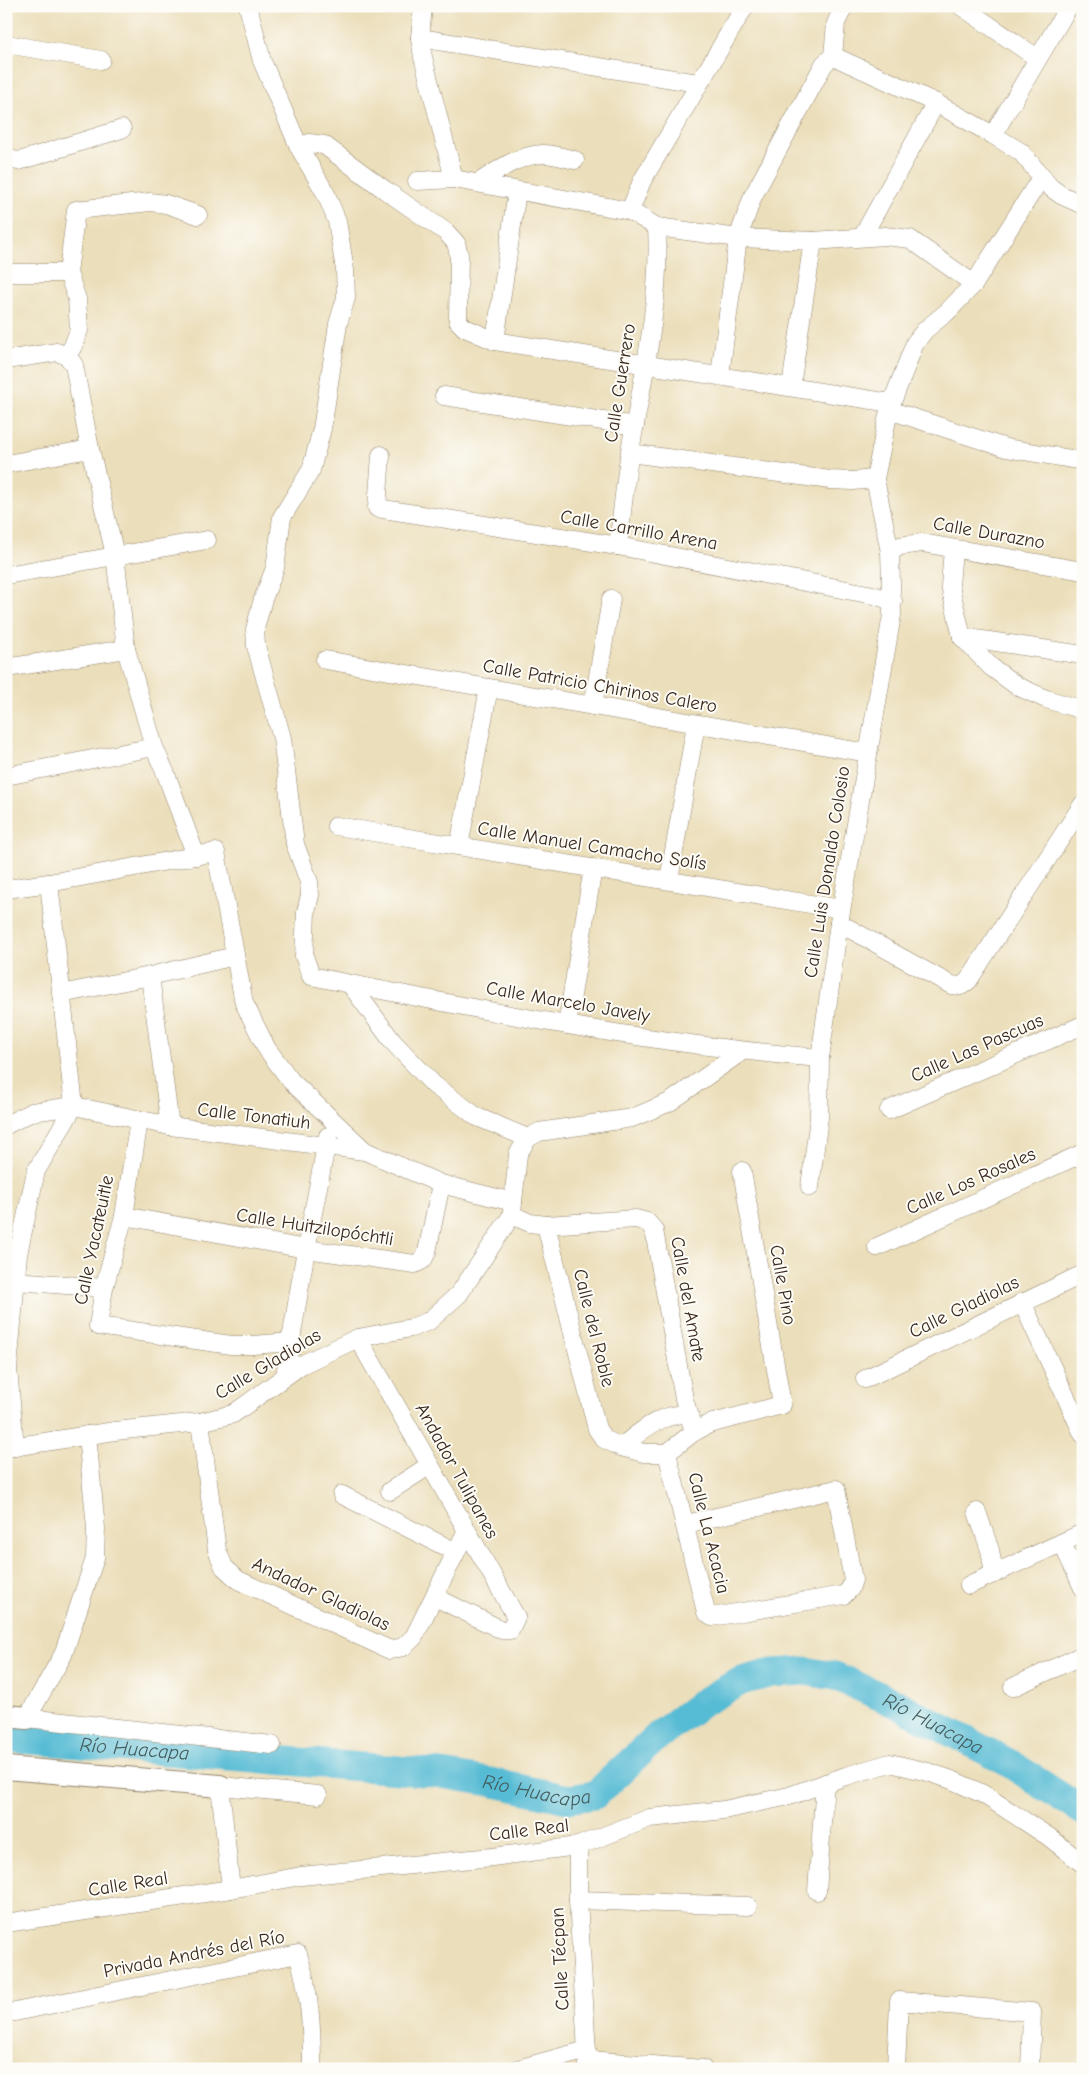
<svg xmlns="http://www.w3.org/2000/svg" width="1089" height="2075" viewBox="0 0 1089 2075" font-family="'Comic Neue',sans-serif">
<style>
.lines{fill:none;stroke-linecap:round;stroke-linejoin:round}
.river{stroke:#56bbd4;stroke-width:29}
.minor-casing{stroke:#93846c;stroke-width:19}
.major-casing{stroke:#93846c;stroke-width:24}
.minor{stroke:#fff;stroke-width:18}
.major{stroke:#fff;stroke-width:22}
.labels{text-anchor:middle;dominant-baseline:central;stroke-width:4;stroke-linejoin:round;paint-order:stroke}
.street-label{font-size:19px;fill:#3b2a1e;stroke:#fdfcf7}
.water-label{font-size:20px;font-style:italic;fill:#445d5e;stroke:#fdfcf7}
</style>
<rect width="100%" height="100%" fill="#fdfcf7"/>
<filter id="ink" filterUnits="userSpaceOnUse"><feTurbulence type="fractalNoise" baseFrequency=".02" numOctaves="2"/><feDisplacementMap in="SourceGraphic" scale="10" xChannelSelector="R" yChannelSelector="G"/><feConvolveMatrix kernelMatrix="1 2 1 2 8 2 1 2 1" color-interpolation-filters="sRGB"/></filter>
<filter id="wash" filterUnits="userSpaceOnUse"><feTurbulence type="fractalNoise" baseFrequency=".0096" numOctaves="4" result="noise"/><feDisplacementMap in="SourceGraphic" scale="20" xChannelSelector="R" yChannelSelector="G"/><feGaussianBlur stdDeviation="1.12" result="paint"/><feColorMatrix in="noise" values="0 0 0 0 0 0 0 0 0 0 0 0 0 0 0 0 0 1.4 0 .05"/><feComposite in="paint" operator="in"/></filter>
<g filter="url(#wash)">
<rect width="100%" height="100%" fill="#ebdeba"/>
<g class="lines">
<!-- river -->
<path class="river" id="s1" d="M6 1738 435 1773 490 1782 568 1799 595 1795 659 1735 703 1702 741 1681 772 1673 805 1671 835 1676 897 1704 1009 1763 1083 1811"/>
</g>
</g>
<g filter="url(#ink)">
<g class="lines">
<!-- minor casing -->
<g class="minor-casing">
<g id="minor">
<path d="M248 6 262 61 299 147 326 194 337 221 345 270 346 298 338 324 322 429 311 470 282 517 275 568 263 599 255 629 256 646 282 738 295 844 309 882 310 895 306 912 304 956 311 976C479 1010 648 1044 820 1058"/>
<polyline points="423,6 420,38 423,57 454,179"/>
<polyline points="745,6 642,181 630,211 657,227 738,238 813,241 885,236 910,239 974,284"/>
<polyline points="961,6 1037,58"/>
<polyline points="420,38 698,83"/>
<polyline points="6,44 101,60"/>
<polyline points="833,56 936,103 993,135 1021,152 1050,187 1061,195 1083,205"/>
<polyline points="993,135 1069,6"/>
<polyline points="299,147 309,143 324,145 385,190 446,232 456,243 459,255 458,321 465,328 495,341 891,403"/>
<polyline points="6,159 19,161 122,129"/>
<polyline points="417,181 454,179 630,211"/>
<path d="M478 183C498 170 518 155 543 154 553 154 565 158 575 160"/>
<polyline points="862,237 936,103"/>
<polyline points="6,273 68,273"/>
<polyline points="495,341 517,191"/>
<polyline points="67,356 73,346 79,330 77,299 68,273 76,210 150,202 166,204 198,215"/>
<polyline points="6,360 57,352 67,356 74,365 90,449 115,555 126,649 154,747 166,774 196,856"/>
<polyline points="720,375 738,238 753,196 824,64 833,56 836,23 844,6"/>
<polyline points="791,386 813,241"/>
<polyline points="444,396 635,426"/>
<polyline points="889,410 1006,448 1083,461"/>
<polyline points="630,453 830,480 853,481 875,479"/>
<polyline points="381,455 377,508 618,546 873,595 893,601"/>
<polyline points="6,464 90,449"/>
<path d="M618 546C622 514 625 482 630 451 643 378 661 301 657 227"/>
<polyline points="953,549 950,586 962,637 991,667 1017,686 1046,699 1083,710"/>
<polyline points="890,552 900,546 922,543 1083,571"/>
<polyline points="6,575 207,540"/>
<polyline points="962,637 1083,655"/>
<polyline points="325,660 868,753"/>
<polyline points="6,668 126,649"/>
<polyline points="593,706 611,599"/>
<polyline points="6,776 154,747"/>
<polyline points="336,826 841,909"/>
<polyline points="459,846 489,688"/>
<polyline points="669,880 696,724"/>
<polyline points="49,883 74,1106"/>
<polyline points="6,889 49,883 216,852 244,1003 267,1049 291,1081 365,1151 441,1184 513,1202"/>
<polyline points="839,923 951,985 961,986 968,981 1083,804"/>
<polyline points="150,976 170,1126"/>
<polyline points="350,984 393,1042 434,1085 477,1117 528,1138"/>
<polyline points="61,994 150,976 235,956"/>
<polyline points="567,1025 593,868"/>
<polyline points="889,1110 1083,1025"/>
<polyline points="139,1120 124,1216 104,1288 98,1326 231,1345 253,1345 290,1342"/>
<polyline points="6,1125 32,1112 74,1106 170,1126 365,1151"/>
<polyline points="810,1187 819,1117 820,1058 839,923 892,615 890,552 875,479 889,410 915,343 925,330 947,312 974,284 1042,176"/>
<polyline points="512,1212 518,1154 528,1138 539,1132 632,1118 670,1102 741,1052"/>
<polyline points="512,1215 530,1223 546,1225 636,1219 647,1222 654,1230 684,1399 694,1432"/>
<polyline points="124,1216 306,1249 415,1264 423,1260 427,1252 441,1184"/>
<polyline points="546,1225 597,1429 604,1439 621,1447 644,1453 667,1453 694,1432 709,1424 782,1405 742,1171"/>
<polyline points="877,1247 1083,1153"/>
<polyline points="16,1281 104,1288"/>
<polyline points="1022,1302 1083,1434"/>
<polyline points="358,1338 516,1617 510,1630 502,1630 435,1597"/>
<polyline points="285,1376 306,1249 328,1136"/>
<polyline points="865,1379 1083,1274"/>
<polyline points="200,1422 217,1550 224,1567 238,1580 390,1650 403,1647 414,1637 466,1532"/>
<polyline points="87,1435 96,1528 95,1558 63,1655 27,1718 272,1745"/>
<polyline points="15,1447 8,1369 18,1254 36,1171 74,1106"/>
<path d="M621 1447C645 1428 657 1416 689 1413"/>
<polyline points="6,1448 115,1431 200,1422 233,1414 301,1365 358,1338 411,1328 429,1321 459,1294 512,1215"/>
<polyline points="667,1453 706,1612 712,1617 844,1595 850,1589 853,1580 836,1489 686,1524"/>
<polyline points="390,1491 430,1465"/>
<polyline points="342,1495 456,1552"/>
<polyline points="977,1512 990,1550 994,1574"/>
<polyline points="1062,1543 1083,1588"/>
<polyline points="969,1585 1083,1533"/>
<polyline points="1013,1687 1083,1655"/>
<polyline points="578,1846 578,1900 588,2069"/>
<polyline points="231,1889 220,1786 318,1795"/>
<polyline points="817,1891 825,1783"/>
<polyline points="578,1900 748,1906"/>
<polyline points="6,1923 231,1889 301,1876 492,1857 578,1846 650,1818 724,1810 789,1796 846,1776 890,1763 928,1772 952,1780 983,1794 1049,1837 1083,1864"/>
<path d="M15 2012 298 1954C310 1992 312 2028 312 2069"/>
<polyline points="588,2060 703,2069"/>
<polyline points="518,2069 587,2050"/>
<polyline points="896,2069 899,2001 1032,2012 1030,2069"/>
</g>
</g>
<!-- major casing -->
<g class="major-casing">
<g id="major">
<polyline points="6,1716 27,1718"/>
<polyline points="6,1768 220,1786"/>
</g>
</g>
<!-- minor -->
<use href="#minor" class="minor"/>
<!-- major -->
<use href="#major" class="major"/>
</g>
</g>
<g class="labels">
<!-- street labels -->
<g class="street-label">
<text transform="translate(620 383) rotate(-81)">Calle Guerrero</text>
<text transform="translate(639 530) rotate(10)">Calle Carrillo Arena</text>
<text transform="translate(989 533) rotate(10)">Calle Durazno</text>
<text transform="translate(600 686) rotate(10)">Calle Patricio Chirinos Calero</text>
<text transform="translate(592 846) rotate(9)">Calle Manuel Camacho Solís</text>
<text transform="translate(827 872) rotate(-81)">Calle Luis Donaldo Colosio</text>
<text transform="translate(568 1002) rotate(10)">Calle Marcelo Javely</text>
<text transform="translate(977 1048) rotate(-24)">Calle Las Pascuas</text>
<text transform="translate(254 1116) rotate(7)">Calle Tonatiuh</text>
<text transform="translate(971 1181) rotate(-24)">Calle Los Rosales</text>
<text transform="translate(315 1227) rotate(9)">Calle Huitzilopóchtli</text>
<text transform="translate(94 1240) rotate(-78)">Calle Yacateuitle</text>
<text transform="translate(783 1285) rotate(80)">Calle Pino</text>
<text transform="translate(688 1299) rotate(80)">Calle del Amate</text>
<text transform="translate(964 1307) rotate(-26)">Calle Gladiolas</text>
<text transform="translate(594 1328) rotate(76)">Calle del Roble</text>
<text transform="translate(268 1364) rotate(-31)">Calle Gladiolas</text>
<text transform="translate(457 1471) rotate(61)">Andador Tulipanes</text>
<text transform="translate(709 1533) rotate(76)">Calle La Acacia</text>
<text transform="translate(321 1594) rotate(25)">Andador Gladiolas</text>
<text transform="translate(529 1830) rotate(-7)">Calle Real</text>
<text transform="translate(128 1884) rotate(-9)">Calle Real</text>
<text transform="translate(194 1954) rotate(-11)">Privada Andrés del Río</text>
<text transform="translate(560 1959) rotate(-93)">Calle Técpan</text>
</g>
<!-- water labels -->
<g class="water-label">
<text stroke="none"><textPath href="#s1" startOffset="984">Río Huacapa</textPath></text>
<text stroke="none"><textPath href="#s1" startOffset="129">Río Huacapa</textPath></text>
<text stroke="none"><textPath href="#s1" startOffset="534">Río Huacapa</textPath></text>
</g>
</g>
<!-- margin -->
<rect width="1089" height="2075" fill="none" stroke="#fdfcf7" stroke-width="25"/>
</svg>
